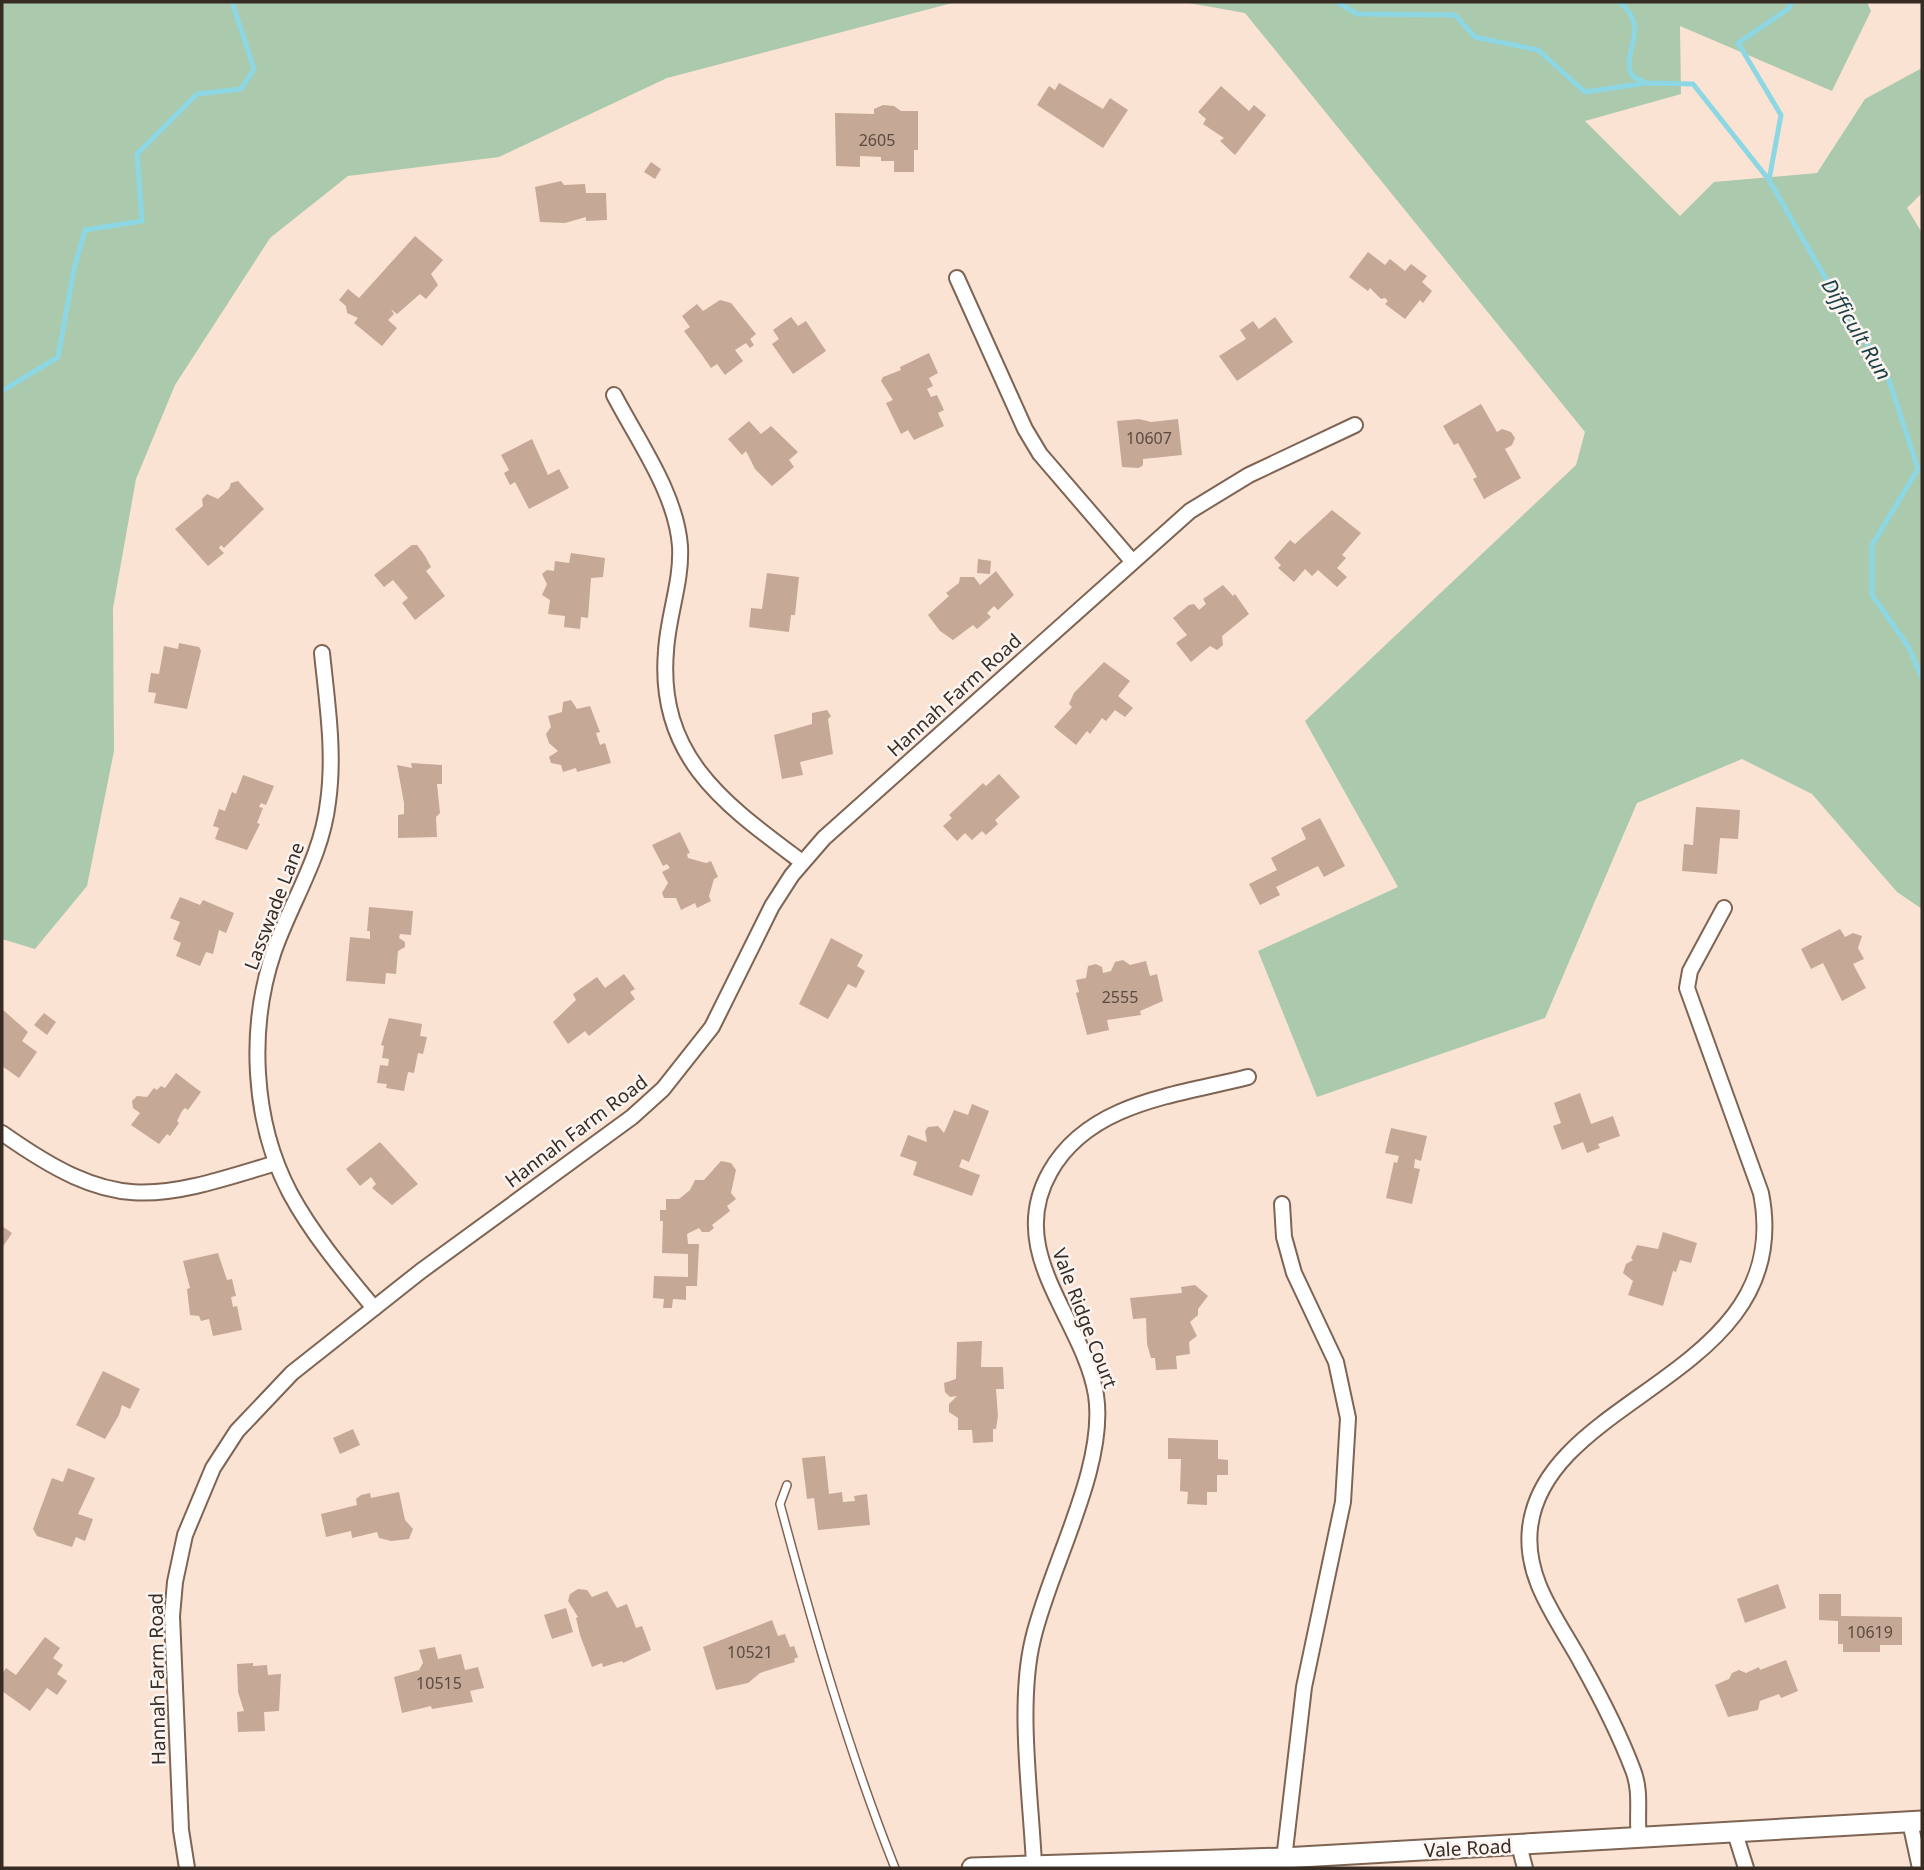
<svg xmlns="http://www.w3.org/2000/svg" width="1924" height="1870" viewBox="0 0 1924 1870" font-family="'Noto Sans',sans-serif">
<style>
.green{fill:#aac9ad}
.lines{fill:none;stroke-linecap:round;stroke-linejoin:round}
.stream{stroke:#8cd7e3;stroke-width:5}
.building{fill:#c5a896}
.service-casing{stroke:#7e6453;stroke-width:10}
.minor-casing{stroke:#7e6453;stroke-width:18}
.secondary-casing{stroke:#7e6453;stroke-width:23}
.service{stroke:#fff;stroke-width:7}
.minor{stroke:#fff;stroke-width:14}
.secondary{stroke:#fff;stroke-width:19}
.labels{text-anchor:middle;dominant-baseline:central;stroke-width:5;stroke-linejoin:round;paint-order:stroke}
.number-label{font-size:16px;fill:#5a4b40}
.street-label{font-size:19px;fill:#372c24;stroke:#fbf4f1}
.water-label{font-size:21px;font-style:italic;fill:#1a3f44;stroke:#fbf4f1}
</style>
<rect width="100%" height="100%" fill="#fbe3d4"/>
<!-- green -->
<g class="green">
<polygon points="2,2 956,2 667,78 499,157 348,176 270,238 175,385 136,479 113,608 114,751 87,886 35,949 2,939"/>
<polygon points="1183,2 1867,2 1871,11 1832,91 1680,26 1681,94 1585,121 1680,216 1714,182 1817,173 1865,99 1922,68 1922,193 1907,208 1922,233 1922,909 1897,892 1812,794 1742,759 1637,803 1545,1018 1317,1097 1258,951 1398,887 1305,721 1576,465 1585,432 1245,13"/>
</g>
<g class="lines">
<!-- stream -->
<g class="stream">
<polyline points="1337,2 1357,14 1455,15 1475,37 1538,50 1585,92 1646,83 1693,84 1769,180"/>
<path d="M1620 2C1652 31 1620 50 1632 76L1644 82"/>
<polyline points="1792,2 1788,9 1738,43 1781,115 1769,180 1834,293 1887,374 1918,469 1872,545 1872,595 1908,646 1922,678"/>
<polyline points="2,391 58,357 74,269 85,230 142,221 137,154 197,94 241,89 254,69 232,2"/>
</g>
</g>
<!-- building -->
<g class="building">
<polygon points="1059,83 1103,109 1110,98 1128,110 1103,148 1037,105 1049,86 1055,90"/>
<polygon points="1221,86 1249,111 1254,105 1266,115 1235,155 1220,141 1224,138 1203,124 1206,119 1198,112"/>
<polygon points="883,105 894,106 901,111 918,111 918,150 914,150 914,172 894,172 894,161 881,161 881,157 860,156 860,167 836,166 835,113 874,114 874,109"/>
<polygon points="651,162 661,169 655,179 644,172"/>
<polygon points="561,181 564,185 585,184 586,193 606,193 607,220 586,221 586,217 565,223 540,222 535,187"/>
<polygon points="415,236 443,260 431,274 438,285 426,299 420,294 397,314 391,309 394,314 388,320 397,328 382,346 354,323 358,318 347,313 346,306 339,300 348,289 359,298"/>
<polygon points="1368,252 1385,265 1390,259 1405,271 1411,264 1427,276 1422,282 1432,291 1423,303 1420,300 1405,319 1385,304 1388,301 1385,298 1381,299 1370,288 1368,291 1349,277"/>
<polygon points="720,300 731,303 756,334 750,339 754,345 750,348 746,343 735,350 743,361 725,375 717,364 711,368 702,355 684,331 690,327 682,316 697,304 703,311"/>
<polygon points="791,317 798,326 806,321 826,351 793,374 772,344 779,339 773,330"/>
<polygon points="1275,317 1293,342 1237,381 1219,356 1246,339 1240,330 1253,321 1259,329"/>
<polygon points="929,353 938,373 929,378 933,386 927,389 931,397 937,395 944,410 938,413 944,426 914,440 908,430 901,434 886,403 893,400 881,381 883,377 901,370 900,367"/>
<polygon points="1481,404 1497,432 1502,429 1511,432 1515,438 1512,445 1505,449 1521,478 1484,499 1473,479 1477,477 1458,443 1454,445 1443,426"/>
<polygon points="1139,419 1151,422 1178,419 1182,455 1143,459 1143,465 1139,468 1122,467 1117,421"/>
<polygon points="749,421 761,434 771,426 798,452 789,460 794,467 772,486 755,469 746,451 742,455 728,439"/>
<polygon points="532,439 548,475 559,469 569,488 529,509 515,482 510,485 504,473 509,470 501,455"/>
<polygon points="238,481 264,509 224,548 221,545 219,548 224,553 208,566 175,529 203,506 202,499 207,494 218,499 229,489 231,483"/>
<polygon points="1332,510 1361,533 1342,555 1346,558 1337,568 1347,577 1337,587 1318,570 1312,576 1305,569 1294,582 1278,568 1281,565 1274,558 1290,540 1295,544"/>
<polygon points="412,545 417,545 425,556 431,567 426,571 445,596 415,620 402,603 408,598 393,580 384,587 374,575"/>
<polygon points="571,553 605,558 603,577 591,578 588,618 581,617 580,629 564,627 565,616 548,614 550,600 542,595 547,584 542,574 547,570 554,571 555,561 569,563"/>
<polygon points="978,559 991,561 990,574 977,573"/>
<polygon points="996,571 1014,595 998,610 994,606 987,613 991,617 977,629 973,625 953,640 940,631 928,615 949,596 946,593 959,583 960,577 974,577 980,585"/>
<polygon points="767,573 799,577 795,615 791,615 789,632 749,627 751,608 762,609"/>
<polygon points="1223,585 1233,596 1235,594 1249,614 1222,636 1223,645 1217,650 1210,646 1191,662 1176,643 1187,635 1173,618 1189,605 1194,604 1199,610 1206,604 1203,599"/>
<polygon points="179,643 199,647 201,651 187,709 154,703 156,693 148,692 151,673 159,674 164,646 178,649"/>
<polygon points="1104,662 1130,681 1118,696 1133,708 1125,717 1115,710 1106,721 1102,718 1090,734 1087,731 1076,745 1054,727 1072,707 1069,704 1074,693"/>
<polygon points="571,700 577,709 590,706 600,732 596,733 600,745 605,743 611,763 577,772 576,768 563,772 561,765 551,763 549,757 558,751 549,743 546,734 551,727 548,716 562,712 563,702"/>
<polygon points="827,710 831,716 828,719 833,754 800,762 803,775 782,779 774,735 812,724 812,713"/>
<polygon points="411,763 442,765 442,784 437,784 440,813 436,817 437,837 398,838 398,815 404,814 404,803 397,765 412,768"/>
<polygon points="999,774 1020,797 995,820 998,824 986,835 982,831 972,840 965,833 957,841 943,826 952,818 949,815 983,783 986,786"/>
<polygon points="243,775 274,786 266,805 261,803 259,807 263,808 257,823 260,824 247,850 215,839 219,828 213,826 219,809 225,811 232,792 236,794"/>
<polygon points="1696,807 1740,810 1738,839 1720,838 1717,874 1682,871 1684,844 1693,845"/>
<polygon points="1320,818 1345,866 1324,877 1318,866 1276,887 1280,895 1260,905 1249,884 1277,870 1271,858 1306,839 1301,828"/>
<polygon points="680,832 690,853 687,854 688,858 706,863 711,861 718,877 714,879 709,896 711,901 697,908 695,903 681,910 676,898 664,898 662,893 668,883 662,872 670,868 667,864 663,866 652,845"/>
<polygon points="180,897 200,905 203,900 234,913 226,933 219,930 213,954 206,952 200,966 176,956 181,943 173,939 180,922 170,918"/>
<polygon points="369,907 413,911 411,935 400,934 399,938 405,942 405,947 398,951 396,974 386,973 385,984 346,981 350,937 370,939 370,931 367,931"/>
<polygon points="1840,929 1845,937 1853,933 1862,936 1858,948 1864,959 1853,964 1866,988 1842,1001 1823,963 1811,969 1801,949"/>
<polygon points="831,938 863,955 857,966 865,971 856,988 848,984 828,1019 799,1004"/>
<polygon points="1123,960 1130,965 1146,961 1150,976 1157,974 1163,1001 1140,1011 1141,1015 1107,1020 1109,1030 1087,1035 1076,993 1079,992 1076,980 1086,978 1088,966 1096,964 1102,967 1103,973 1111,971 1115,962"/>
<polygon points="624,974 635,989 630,992 635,999 589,1036 585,1031 568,1044 553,1022 576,1000 573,994 597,977 605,988"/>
<polygon points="2,1009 28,1032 22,1041 37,1052 19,1078 2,1066"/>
<polygon points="44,1013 56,1022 47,1035 34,1025"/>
<polygon points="389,1018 422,1024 420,1036 427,1037 423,1054 418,1053 414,1073 408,1072 404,1091 386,1088 387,1084 377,1083 380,1065 388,1066 389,1059 382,1058 384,1046 381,1045"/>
<polygon points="176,1073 201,1092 188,1110 185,1108 182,1111 177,1121 179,1123 170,1136 167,1134 159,1144 131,1125 140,1113 133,1108 132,1101 137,1096 147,1097 154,1088 157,1090 161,1086 165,1088"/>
<polygon points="1580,1093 1591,1124 1613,1116 1620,1136 1598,1144 1600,1148 1587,1153 1583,1142 1562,1150 1553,1126 1561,1123 1554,1103"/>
<polygon points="972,1104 989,1111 969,1162 962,1159 959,1167 980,1175 972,1196 913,1175 917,1162 900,1156 908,1135 927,1142 925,1131 928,1127 938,1126 944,1133 954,1110 968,1115"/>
<polygon points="1391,1128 1427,1136 1421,1161 1415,1159 1414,1168 1420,1169 1412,1204 1386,1198 1394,1162 1397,1163 1399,1156 1385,1153"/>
<polygon points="380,1142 418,1184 392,1205 372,1188 376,1184 371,1177 360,1186 346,1169"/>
<polygon points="721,1161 731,1163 736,1170 731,1193 736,1199 727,1206 730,1211 712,1225 714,1228 709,1232 702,1232 699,1228 687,1234 688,1244 699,1244 697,1286 686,1286 686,1300 673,1299 672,1308 663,1308 664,1299 653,1298 654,1276 688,1277 688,1254 662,1253 663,1221 660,1221 660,1210 666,1210 666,1199 679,1199 690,1190 695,1180 704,1180"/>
<polygon points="2,1226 12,1233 2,1248"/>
<polygon points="1663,1232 1697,1243 1691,1263 1680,1260 1676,1272 1673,1271 1663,1306 1628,1295 1633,1281 1623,1273 1626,1264 1633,1260 1631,1258 1637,1245 1658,1249"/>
<polygon points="218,1253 227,1280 232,1279 236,1296 231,1297 233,1307 237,1306 242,1330 213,1336 209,1319 201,1321 199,1316 190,1315 187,1289 190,1288 183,1261"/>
<polygon points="1195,1285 1208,1296 1198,1309 1198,1315 1190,1322 1197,1336 1189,1342 1190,1354 1176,1356 1177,1369 1156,1370 1155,1358 1151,1358 1147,1344 1146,1318 1133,1319 1130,1298 1182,1293 1181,1287"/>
<polygon points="982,1341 981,1367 1003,1367 1004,1389 996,1389 998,1416 996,1429 993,1429 993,1442 973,1443 972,1430 958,1430 958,1418 949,1412 949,1404 957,1396 950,1397 945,1392 944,1383 956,1379 957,1342"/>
<polygon points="103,1371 140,1389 130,1409 122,1405 119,1415 105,1439 76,1425"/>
<polygon points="353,1429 360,1445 340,1454 333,1438"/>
<polygon points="1168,1438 1218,1440 1218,1459 1228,1460 1228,1475 1217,1475 1217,1492 1207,1492 1207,1505 1187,1504 1188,1492 1180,1491 1181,1459 1168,1459"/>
<polygon points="825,1456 829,1494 842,1492 843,1502 855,1501 854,1496 867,1494 870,1525 818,1530 814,1498 807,1499 802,1458"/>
<polygon points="68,1468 95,1478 78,1514 93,1519 85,1541 76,1537 72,1547 37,1536 33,1529 52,1478 63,1482"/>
<polygon points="399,1492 405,1520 413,1529 409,1539 391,1541 379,1538 377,1532 352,1538 351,1531 326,1537 321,1514 357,1505 356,1499 361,1495 370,1493 371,1498"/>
<polygon points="1778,1584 1786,1608 1745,1623 1737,1599"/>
<polygon points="578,1589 587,1590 592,1597 607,1591 617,1608 627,1604 636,1628 642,1626 651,1650 623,1663 622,1661 603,1667 602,1663 592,1667 580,1635 576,1618 578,1617 568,1601 570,1594"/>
<polygon points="1819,1594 1841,1594 1841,1616 1902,1617 1902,1645 1880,1645 1880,1652 1843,1652 1843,1644 1838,1644 1838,1621 1819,1620"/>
<polygon points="566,1608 573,1632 552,1639 544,1615"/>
<polygon points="772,1620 778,1636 785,1634 790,1647 794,1646 798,1657 794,1659 795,1662 760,1673 748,1683 716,1690 703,1647"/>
<polygon points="45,1637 60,1648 53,1658 63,1665 57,1674 67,1681 57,1695 47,1688 30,1711 2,1691 2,1674 6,1668 16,1675"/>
<polygon points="435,1647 438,1659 461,1654 465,1670 478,1667 484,1688 470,1691 473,1702 432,1709 431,1706 402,1713 394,1677 419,1670 423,1663 419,1650"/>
<polygon points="1786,1660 1798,1691 1781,1698 1779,1694 1760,1701 1758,1710 1728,1717 1715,1685 1729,1679 1732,1673 1739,1670 1746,1673 1759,1667 1760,1670"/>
<polygon points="253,1663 253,1666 267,1665 268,1675 281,1674 279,1711 264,1712 265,1731 238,1732 237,1712 244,1711 238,1692 237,1664"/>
</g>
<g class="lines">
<!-- service casing -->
<g class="service-casing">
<path id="service" d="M787 1485 780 1504C813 1627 848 1750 895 1868"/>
</g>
<!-- minor casing -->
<g class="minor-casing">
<g id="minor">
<polyline points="957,278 1025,429 1040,454 1132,561"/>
<path d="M614 395C638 441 676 493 680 546 682 582 668 615 666 651 657 758 726 805 802 862"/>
<path d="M322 653C327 702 335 753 328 802 322 856 292 900 274 951 248 1027 252 1121 290 1193 312 1234 344 1272 374 1308"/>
<path d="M2 1133C114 1212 150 1202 276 1163"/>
<polyline points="1282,1204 1284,1237 1294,1273 1336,1362 1348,1418 1343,1502 1304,1687 1283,1868"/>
<polyline points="1910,1822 1920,1868"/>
<polyline points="1735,1833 1746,1868"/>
<path d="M1639 1838C1636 1815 1642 1793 1633 1770 1619 1733 1601 1698 1582 1664 1559 1621 1524 1580 1530 1528 1545 1394 1797 1375 1761 1193L1687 988 1690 971 1724 908"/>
<polyline points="1519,1845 1525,1868"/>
<path d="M1034 1865C1031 1797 1017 1704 1033 1639 1050 1566 1107 1467 1096 1395 1083 1318 1004 1253 1050 1172 1089 1102 1178 1095 1248 1077"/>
<polyline points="187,1868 181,1830 172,1616 175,1582 185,1535 213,1468 237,1431 292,1373 421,1271 632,1117 663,1089 712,1027 772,906 792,875 824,838 1190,511 1249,475 1355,425"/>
</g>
</g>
<!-- secondary casing -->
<g class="secondary-casing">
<polyline id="secondary" points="972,1868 1283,1858 1922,1821"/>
</g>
<!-- service -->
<use href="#service" class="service"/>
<!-- minor -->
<use href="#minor" class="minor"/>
<!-- secondary -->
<use href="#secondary" class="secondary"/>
</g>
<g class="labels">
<!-- number labels -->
<g class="number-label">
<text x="877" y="140">2605</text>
<text x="1149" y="438">10607</text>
<text x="1120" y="997">2555</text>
<text x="1870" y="1632">10619</text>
<text x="750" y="1652">10521</text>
<text x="439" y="1683">10515</text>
</g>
<!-- street labels -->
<g class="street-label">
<text transform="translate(954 695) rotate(-42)">Hannah Farm Road</text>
<text transform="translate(274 906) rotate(-69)">Lasswade Lane</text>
<text transform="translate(576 1131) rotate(-37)">Hannah Farm Road</text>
<text transform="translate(1085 1318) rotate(69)">Vale Ridge Court</text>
<text transform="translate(157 1679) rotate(-91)">Hannah Farm Road</text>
<text transform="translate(1468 1848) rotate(-3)">Vale Road</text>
</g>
<!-- water labels -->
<g class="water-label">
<text transform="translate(1857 329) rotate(59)">Difficult Run</text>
</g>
</g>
<!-- border -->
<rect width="1924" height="1870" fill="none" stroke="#372c24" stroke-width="7"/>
</svg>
